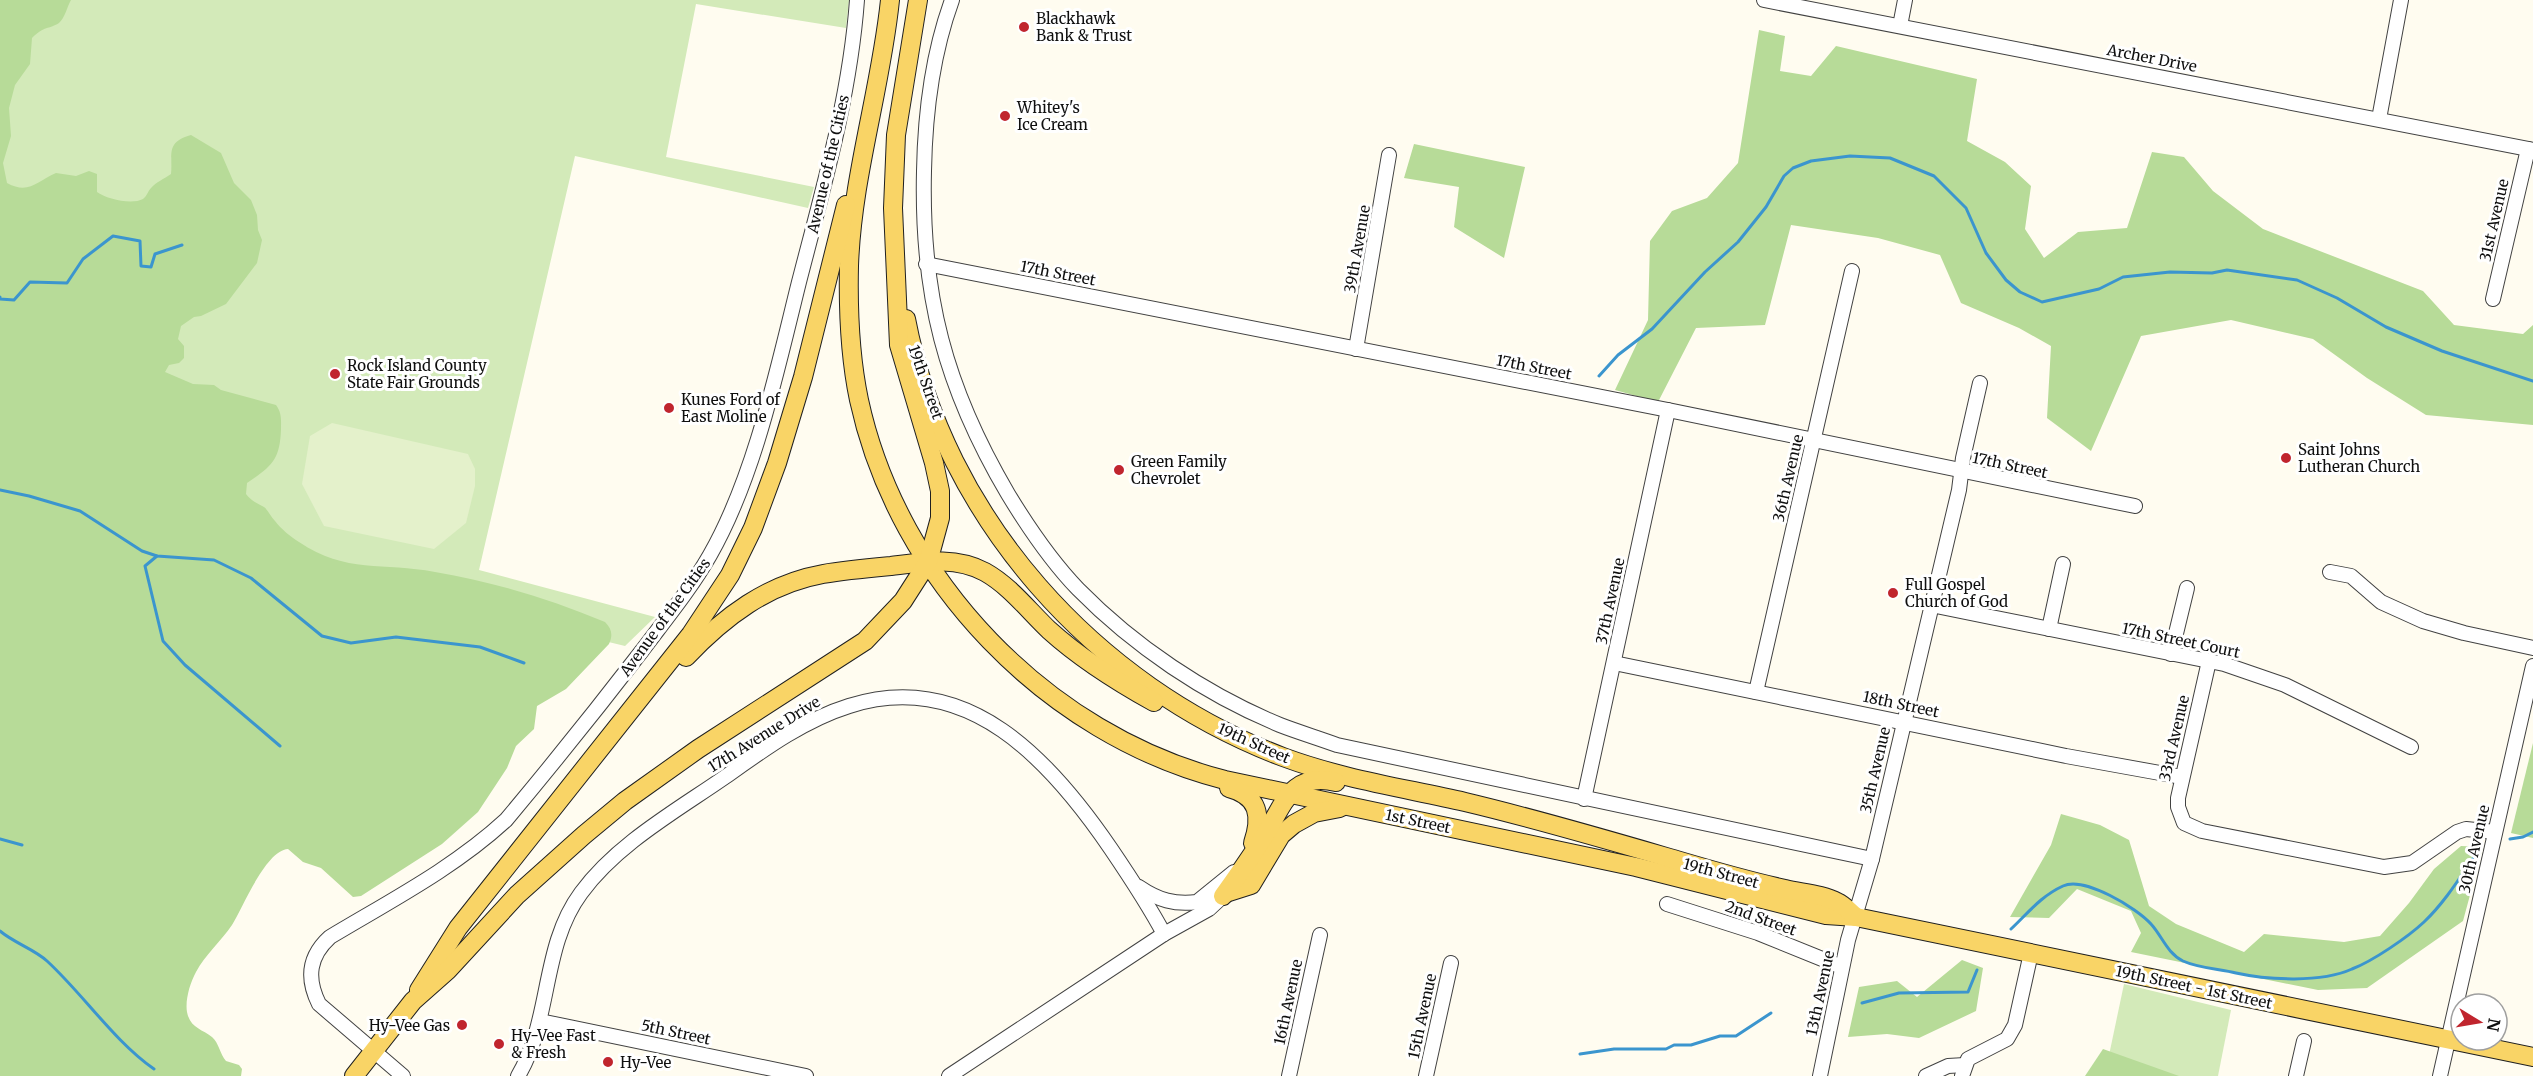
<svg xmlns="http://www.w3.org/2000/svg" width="2533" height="1076" viewBox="0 0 2533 1076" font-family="Merriweather,serif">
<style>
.green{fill:#d3eab9}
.forest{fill:#b7db98}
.pitch{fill:#e4f1cb}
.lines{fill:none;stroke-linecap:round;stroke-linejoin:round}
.stream{stroke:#3b95ce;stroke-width:3}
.minor-casing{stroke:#424242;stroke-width:16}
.major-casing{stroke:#202020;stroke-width:20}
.minor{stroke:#fff;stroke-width:14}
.major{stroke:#f9d466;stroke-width:18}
.poi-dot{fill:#c0252e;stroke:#fff;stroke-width:2}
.labels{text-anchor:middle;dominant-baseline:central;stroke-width:6;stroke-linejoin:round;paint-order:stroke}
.poi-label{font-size:15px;fill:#0f0f0f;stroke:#fff;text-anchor:start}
.street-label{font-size:15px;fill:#0f0f0f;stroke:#fff}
</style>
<rect width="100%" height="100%" fill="#fffcf0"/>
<!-- green -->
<g class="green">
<polygon points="58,0 849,0 846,28 696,4 666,157 814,187 808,208 575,156 479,570 655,617 625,646 114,522 0,191 0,67"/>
<polygon points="2124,984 2231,1010 2218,1076 2150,1076 2108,1060"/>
</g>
<!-- forest -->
<g class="forest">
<path d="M0 0H71C67 7 65 18 59 23 48 30 45 25 32 38L30 64 15 85 9 108 11 136 3 163 7 183C29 195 37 181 56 173L76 176 89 171 97 174V192C106 199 132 205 143 199 147 196 148 191 151 188 156 182 164 179 171 174 173 155 165 142 191 135L221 153 234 183 251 200 257 215 258 230 262 240 257 263 226 304 201 316 194 317 181 326 178 339 184 346V358L179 363 169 365 165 372 193 384 214 385 221 390 276 405C282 413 281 420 281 429 280 460 272 466 247 483L246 494C251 501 257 503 264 507 268 510 271 517 275 521 281 529 291 537 299 542 346 574 383 562 435 572 494 582 550 599 605 622 612 629 613 635 609 644L566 689 537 706 534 729 516 746 507 768 478 812 442 844 361 896 353 897 321 868 303 862 288 849C266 850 243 907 232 925 221 941 205 955 196 972 190 983 185 1000 187 1012 190 1028 202 1029 212 1037 219 1043 220 1054 226 1061L239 1065 242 1069 241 1076H0Z"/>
<polygon points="1759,30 1785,36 1780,71 1811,76 1836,46 1977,79 1967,141 2005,162 2031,186 2025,229 2044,258 2078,232 2127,228 2152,152 2184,157 2213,191 2263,229 2423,291 2454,325 2523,334 2533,325 2533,425 2426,415 2367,378 2313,339 2231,320 2141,336 2091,451 2047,418 2051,346 2019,328 1961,303 1940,255 1878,238 1791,225 1765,325 1696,328 1658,402 1615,390 1648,320 1650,241 1672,211 1707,198 1738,163"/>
<polygon points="1414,144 1525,167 1504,258 1454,227 1459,187 1404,178"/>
<polygon points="2533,743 2533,838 2511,833"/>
<polygon points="2061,814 2100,825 2129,840 2149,906 2176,924 2244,952 2264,934 2344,942 2380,936 2409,903 2434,869 2461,846 2483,847 2463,921 2367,988 2318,990 2131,952 2141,933 2131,911 2077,889 2049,918 2010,917 2051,845"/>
<polygon points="1962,960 1983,968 1976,1011 1919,1038 1887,1034 1848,1037 1859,987 1897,981 1917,997"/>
<polygon points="2103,1049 2179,1076 2085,1076"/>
</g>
<!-- pitch -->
<polygon class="pitch" points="332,423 468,454 475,469 475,486 466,523 434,549 324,526 302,484 310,436"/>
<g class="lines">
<!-- stream -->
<g class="stream">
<polyline points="0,297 0,299 14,300 30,282 67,283 83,259 113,236 140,241 141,266 151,267 155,254 182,245"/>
<polyline points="1599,376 1618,355 1652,329 1705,272 1738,242 1766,207 1784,176 1793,168 1811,161 1850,156 1890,158 1934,176 1966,208 1986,253 2006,280 2020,292 2042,302 2099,289 2123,277 2170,272 2212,273 2227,270 2297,280 2337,298 2386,327 2442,351 2533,381"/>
<polyline points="0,490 29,496 80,511 142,551 157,556 214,560 251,578 322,636 351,643 396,637 480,647 524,663"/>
<polyline points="157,556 145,566 163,641 185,665 280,746"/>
<polyline points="0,839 22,845"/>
<polyline points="2510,839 2523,837 2533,832"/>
<path d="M2011 929C2028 913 2041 896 2063 886 2084 876 2137 908 2151 924 2162 936 2167 953 2183 961 2198 968 2219 969 2236 973 2268 980 2321 983 2352 969 2373 961 2408 937 2424 922 2444 903 2459 879 2474 857"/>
<path d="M0 931C14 943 34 949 47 961 83 994 114 1041 154 1069"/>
<polyline points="1862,1003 1899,993 1968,992 1977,970"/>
<polyline points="1580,1054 1614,1049 1666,1049 1674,1045 1691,1045 1720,1036 1736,1036 1771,1013"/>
</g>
<!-- minor casing -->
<g class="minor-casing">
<g id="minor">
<path d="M952 0C932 55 925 113 924 171 921 295 945 387 1008 494 1028 527 1051 561 1078 589 1134 646 1205 694 1280 725 1298 732 1318 738 1337 745L1872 859"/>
<polyline points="1764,0 2533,150"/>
<polyline points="1900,26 1905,0"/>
<polyline points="2379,119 2401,0"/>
<polyline points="926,264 1668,410 2135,506"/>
<polyline points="2493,299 2528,149"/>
<polyline points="1356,349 1389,155"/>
<polyline points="2330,572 2351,576 2381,602 2423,621 2464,633 2533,648"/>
<polyline points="1931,605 2224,664 2285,685 2411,747"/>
<polyline points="2049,629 2063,564"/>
<polyline points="2171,654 2187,588"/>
<polyline points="2209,661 2178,798 2178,807 2184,823 2202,831 2384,867 2412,863 2457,832 2466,829 2495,832"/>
<polyline points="1614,663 2066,756 2182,777"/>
<polyline points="1756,692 1852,271"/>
<polyline points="1584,799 1668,410"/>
<path d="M1139 887C1158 900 1175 905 1197 902L1234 872"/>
<polyline points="1667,904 1758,933 1842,967"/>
<polyline points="540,1021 806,1076"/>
<path d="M403 1076 319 1004C306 978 309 956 330 937 390 901 454 868 506 820 552 765 597 709 641 652 665 620 690 590 710 555 755 476 777 370 799 282 823 189 850 96 857 0"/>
<path d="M518 1076C552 1019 541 947 581 893 617 844 676 811 725 777 763 750 804 720 849 706 968 668 1051 761 1111 849 1130 877 1148 904 1164 934"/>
<polyline points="949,1076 1164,934 1209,909 1223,896"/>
<polyline points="1289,1076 1320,935"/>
<polyline points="1426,1076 1451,963"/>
<polyline points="1820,1076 1848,940 1872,859 1959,490 1963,458 1980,383"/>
<polyline points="1926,1076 1948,1066 1965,1065"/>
<polyline points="1962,1076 1968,1059 2007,1039 2015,1025 2031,953"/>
<polyline points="2296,1076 2304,1041"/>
<polyline points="2440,1076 2533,666"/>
</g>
</g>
<!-- major casing -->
<g class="major-casing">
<g id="major">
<path d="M890 0C881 89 852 176 849 266 848 310 850 357 859 400 898 580 1047 735 1225 780L1636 867 1826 915 1856 917 2533 1057"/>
<path d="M906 319C944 518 1095 686 1283 757 1342 779 1404 788 1465 802 1537 819 1608 840 1680 861 1714 871 1749 881 1785 889 1801 893 1823 894 1837 902 1844 905 1850 912 1856 917"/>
<path d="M686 657C724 617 767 584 823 574 846 570 869 568 891 566 923 562 955 556 985 572 1010 586 1028 610 1049 630 1081 659 1116 681 1154 702"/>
<path d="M1229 788C1259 796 1262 816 1253 843"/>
<polyline points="1229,892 1251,885 1281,835 1294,824 1314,813 1340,808"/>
<path d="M1223 896C1237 877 1250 858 1263 838 1283 807 1290 771 1336 782"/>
<polyline points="419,990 458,928 691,634 730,575 753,528 777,463 803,377 846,205"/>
<polyline points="354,1076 413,1001 448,970 517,895 584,835 625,801 698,749 865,641 903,601 928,562 940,518 940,491 934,463 899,345 893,208 896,135 918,0"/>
</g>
</g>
<!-- minor -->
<use href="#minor" class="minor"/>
<!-- major -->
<use href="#major" class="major"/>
</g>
<!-- markers -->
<g class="poi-dot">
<circle cx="1024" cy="27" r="6"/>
<circle cx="1005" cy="116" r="6"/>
<circle cx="335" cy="374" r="6"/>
<circle cx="669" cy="408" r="6"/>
<circle cx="2286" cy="458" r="6"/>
<circle cx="1119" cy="470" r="6"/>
<circle cx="1893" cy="593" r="6"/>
<circle cx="462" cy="1025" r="6"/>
<circle cx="499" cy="1044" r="6"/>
<circle cx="608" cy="1062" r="6"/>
</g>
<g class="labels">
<!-- poi labels -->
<g class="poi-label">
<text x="1036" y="18">Blackhawk<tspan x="1036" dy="17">Bank &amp; Trust</tspan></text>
<text x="1017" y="107">Whitey's<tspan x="1017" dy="17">Ice Cream</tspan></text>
<text x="347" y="365">Rock Island County<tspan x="347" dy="17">State Fair Grounds</tspan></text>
<text x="681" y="399">Kunes Ford of<tspan x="681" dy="17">East Moline</tspan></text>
<text x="2298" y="449">Saint Johns<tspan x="2298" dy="17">Lutheran Church</tspan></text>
<text x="1131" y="461">Green Family<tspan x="1131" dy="17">Chevrolet</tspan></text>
<text x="1905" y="584">Full Gospel<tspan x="1905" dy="17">Church of God</tspan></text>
<text x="450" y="1025" text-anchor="end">Hy-Vee Gas</text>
<text x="511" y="1035">Hy-Vee Fast<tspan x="511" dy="17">&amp; Fresh</tspan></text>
<text x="620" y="1062">Hy-Vee</text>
</g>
<!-- street labels -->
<g class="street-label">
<text transform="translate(2152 58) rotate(11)">Archer Drive</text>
<text transform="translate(828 164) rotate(-77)">Avenue of the Cities</text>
<text transform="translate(2494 220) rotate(-77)">31st Avenue</text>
<text transform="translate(1357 249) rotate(-80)">39th Avenue</text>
<text transform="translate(1058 273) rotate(11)">17th Street</text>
<text transform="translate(1534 367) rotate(11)">17th Street</text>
<text transform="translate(926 382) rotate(71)">19th Street</text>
<text transform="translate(2010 465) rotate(12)">17th Street</text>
<text transform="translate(1788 478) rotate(-77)">36th Avenue</text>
<text transform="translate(1610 601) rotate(-78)">37th Avenue</text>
<text transform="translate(665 617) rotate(-54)">Avenue of the Cities</text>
<text transform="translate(2181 640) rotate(12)">17th Street Court</text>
<text transform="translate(1901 704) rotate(12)">18th Street</text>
<text transform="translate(764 734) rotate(-32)">17th Avenue Drive</text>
<text transform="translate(2174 738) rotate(-77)">33rd Avenue</text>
<text transform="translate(1254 743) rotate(24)">19th Street</text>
<text transform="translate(1875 770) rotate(-77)">35th Avenue</text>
<text transform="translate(1418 821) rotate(12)">1st Street</text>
<text transform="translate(2474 849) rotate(-77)">30th Avenue</text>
<text transform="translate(1721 873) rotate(15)">19th Street</text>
<text transform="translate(1761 918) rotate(20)">2nd Street</text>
<text transform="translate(2194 987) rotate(12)">19th Street - 1st Street</text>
<text transform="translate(1820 993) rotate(-78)">13th Avenue</text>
<text transform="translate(1288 1002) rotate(-78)">16th Avenue</text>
<text transform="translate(1422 1016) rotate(-78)">15th Avenue</text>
<text transform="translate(676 1032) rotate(12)">5th Street</text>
</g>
</g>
<!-- north arrow -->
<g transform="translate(2479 1022) rotate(101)"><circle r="28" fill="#ffffff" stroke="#9f9f9f" stroke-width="1.5"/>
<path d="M0-4.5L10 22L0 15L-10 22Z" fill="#c0252e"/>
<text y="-9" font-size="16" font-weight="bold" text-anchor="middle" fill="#0f0f0f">N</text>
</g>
</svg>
